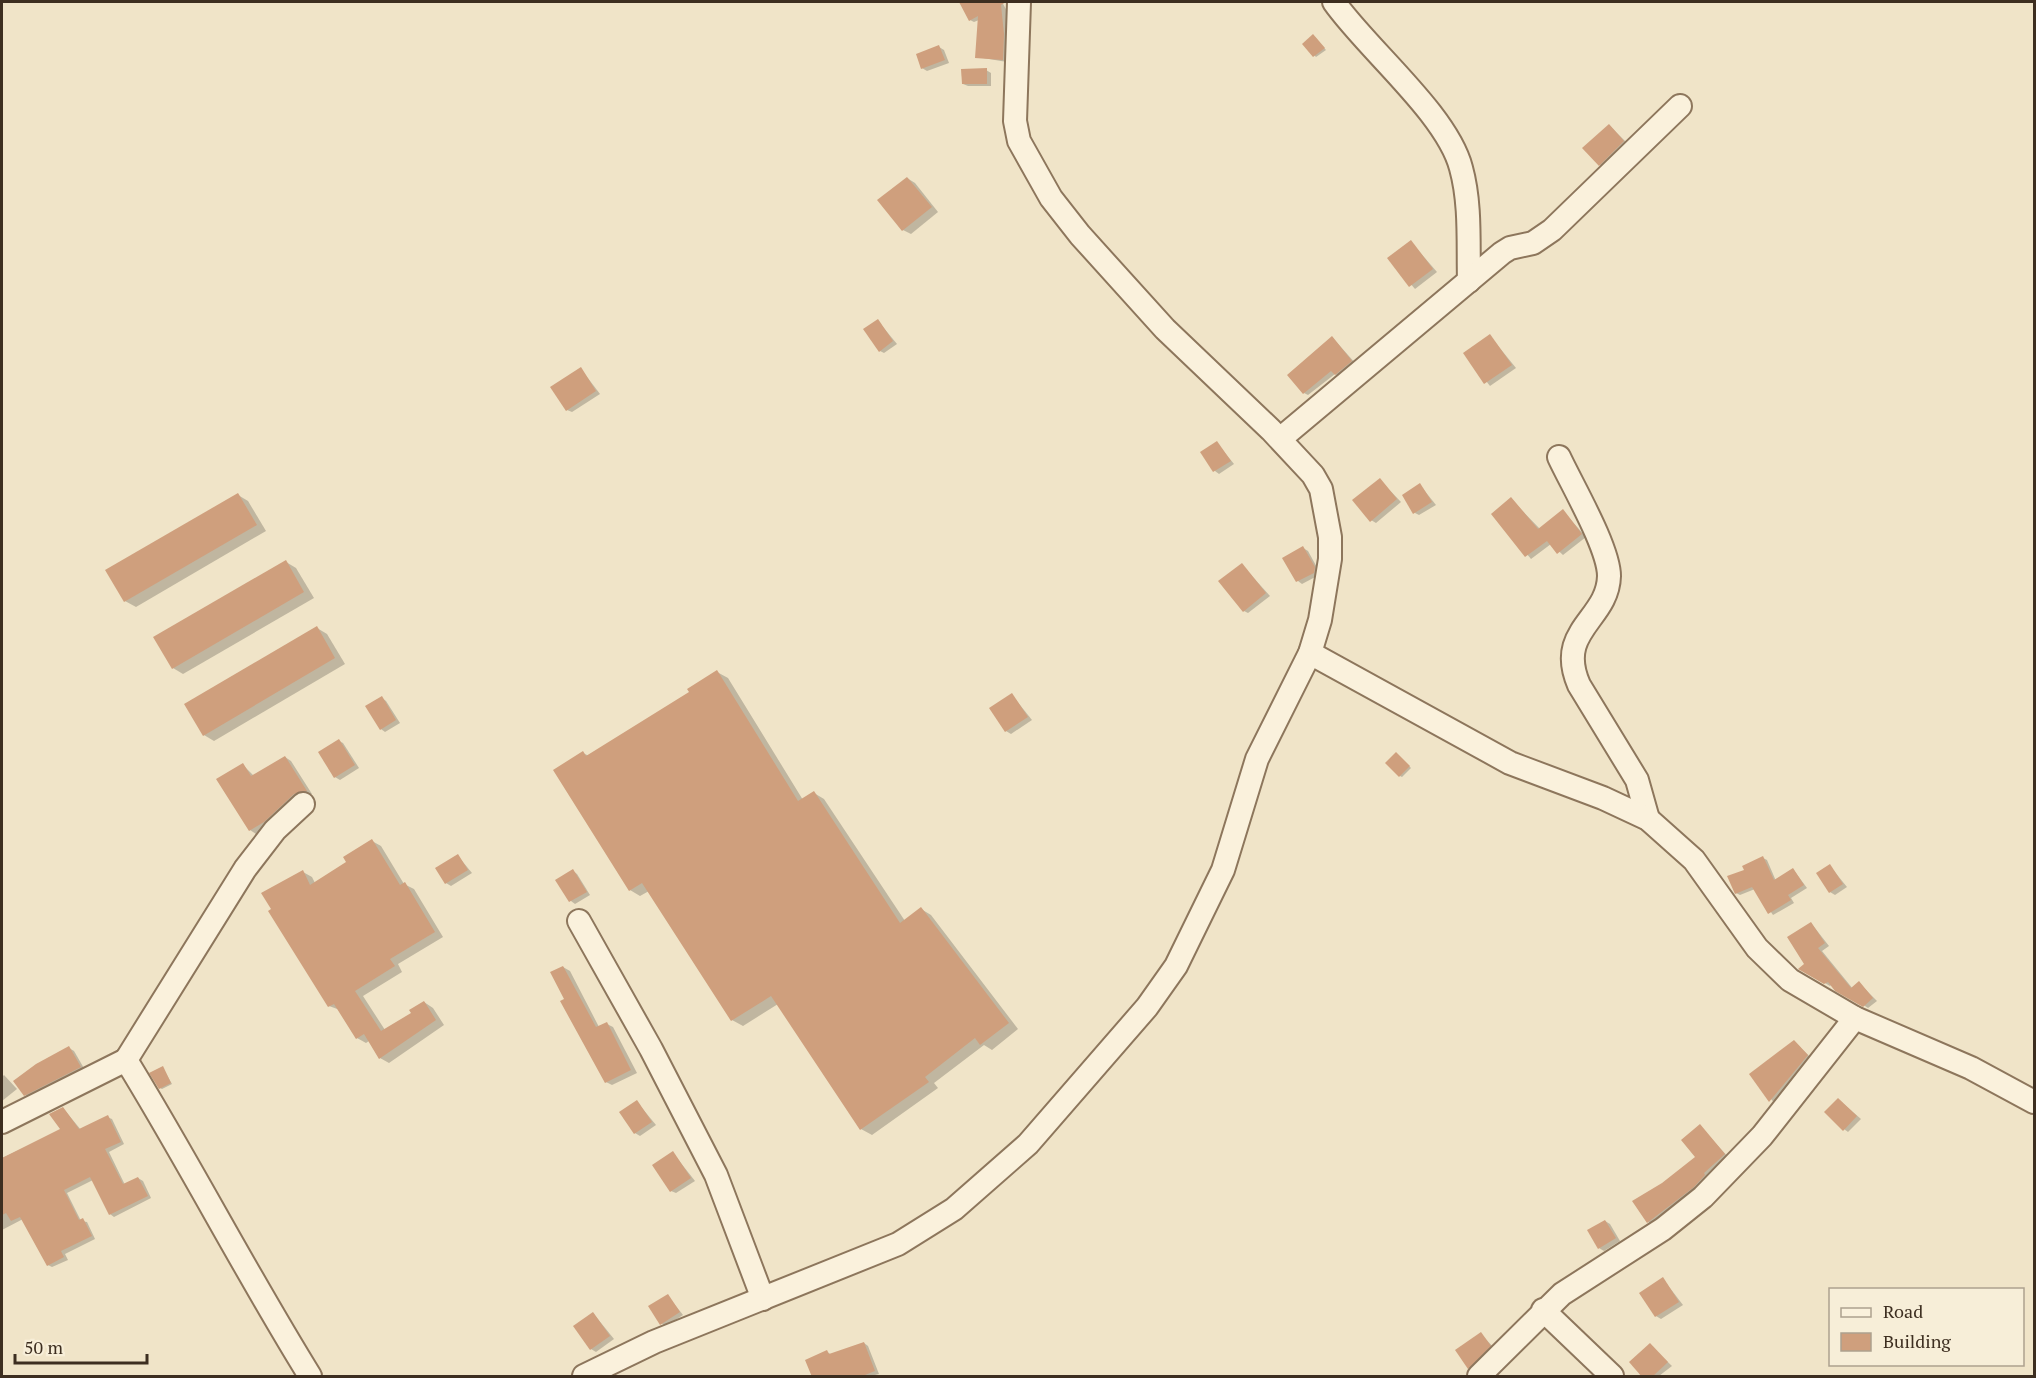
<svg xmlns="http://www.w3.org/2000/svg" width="2036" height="1378" viewBox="0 0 2036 1378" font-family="'PT Serif',serif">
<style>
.shadow{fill:#0003}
.building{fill:#cf9f7d}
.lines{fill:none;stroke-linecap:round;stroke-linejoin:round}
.minor-casing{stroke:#8d765c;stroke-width:26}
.minor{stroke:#faf1dc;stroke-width:22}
</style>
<rect width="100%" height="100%" fill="#f0e4c8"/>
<!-- shadow -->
<g class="shadow">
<polygon points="961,2 1002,2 1007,11 1007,62 977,57 979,20 974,22 970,20"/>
<polygon points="1315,37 1326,50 1316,57 1304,44"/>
<polygon points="939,47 944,50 949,63 927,71 922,68"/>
<polygon points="986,70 991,73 991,86 968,86 963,84"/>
<polygon points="1610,126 1628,144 1604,168 1600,165"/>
<polygon points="907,178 915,183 938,212 911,234 903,230"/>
<polygon points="1411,242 1437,272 1415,289 1389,258"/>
<polygon points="878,321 897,344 884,353 880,351"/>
<polygon points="1490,336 1516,368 1490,386 1465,354"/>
<polygon points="1332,337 1356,364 1341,377 1335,374 1308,395 1304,393"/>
<polygon points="581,369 600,394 572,412 567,410"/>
<polygon points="1217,443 1234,464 1219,474 1215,471"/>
<polygon points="1380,480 1401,502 1376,523 1371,520"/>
<polygon points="1420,485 1436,505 1419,515 1415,513"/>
<polygon points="238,495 248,501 266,531 136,607 125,601"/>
<polygon points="1511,499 1540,529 1563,511 1586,537 1563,555 1551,544 1531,559 1494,514"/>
<polygon points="1303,548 1308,551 1319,571 1319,575 1302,584 1298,581 1284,558"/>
<polygon points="286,562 296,568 314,598 183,674 173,668"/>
<polygon points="1242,565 1270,596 1248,613 1244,611"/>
<polygon points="317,628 327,634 345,664 214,741 204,735"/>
<polygon points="717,672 728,678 803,800 814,793 824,799 905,921 921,909 931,915 1018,1029 992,1050 984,1045 934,1083 938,1088 872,1135 861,1129 778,1004 743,1026 732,1020 649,891 640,896 630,890 583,753 589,756 691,693"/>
<polygon points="1012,695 1032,720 1011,734 1006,731"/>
<polygon points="382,698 386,701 400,723 385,732 381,729"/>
<polygon points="339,741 343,743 359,768 340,780 335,777"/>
<polygon points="1398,755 1411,768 1402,777 1400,776"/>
<polygon points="285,757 291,761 312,794 301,797 271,825 256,834 250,830 243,765 254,776"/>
<polygon points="372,841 381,846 404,884 414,889 443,937 398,964 402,972 363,996 385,1030 413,1014 424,1002 433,1008 444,1025 389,1063 380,1058 369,1041 366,1043 357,1038 340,1010 329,1006 303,872 312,877 315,883 348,863"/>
<polygon points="458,856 472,873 451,886 446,883"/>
<polygon points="1763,858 1767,860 1776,881 1793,869 1807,888 1791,898 1794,903 1773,915 1755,889 1740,895 1736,893 1746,870"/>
<polygon points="1830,866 1847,887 1835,895 1830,892"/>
<polygon points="573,871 577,874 590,895 575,904 571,901 557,880"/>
<polygon points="1811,923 1829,946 1822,951 1853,989 1859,983 1877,1001 1868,1008 1832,984 1830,986 1801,969 1806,964"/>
<polygon points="563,967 570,971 599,1027 607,1024 613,1027 637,1073 612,1085 606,1082 566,999"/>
<polygon points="1794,1041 1812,1059 1775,1104 1751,1074"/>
<polygon points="69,1048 74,1051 85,1070 30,1097 25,1095"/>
<polygon points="163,1068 172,1084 162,1089 160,1088"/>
<polygon points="4,1075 17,1089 2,1101 2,1077"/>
<polygon points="1838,1099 1861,1119 1848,1132 1844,1129"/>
<polygon points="637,1102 656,1125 640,1136 635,1133"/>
<polygon points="63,1108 81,1130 107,1117 112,1119 124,1144 109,1152 125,1185 138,1178 143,1181 151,1198 114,1217 110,1214 93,1180 67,1193 81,1221 87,1222 95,1239 65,1254 68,1260 52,1267 48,1265 23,1219 2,1230 2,1158 62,1130"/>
<polygon points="1700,1126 1729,1158 1709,1179 1653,1225 1648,1222 1663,1184 1697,1157"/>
<polygon points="673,1153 695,1181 676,1193 671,1191"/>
<polygon points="1605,1221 1610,1224 1620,1241 1604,1251 1599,1248"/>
<polygon points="1663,1279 1683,1305 1661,1319 1656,1316 1641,1293"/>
<polygon points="668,1296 683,1315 666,1326 661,1323"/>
<polygon points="593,1313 614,1339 596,1352 591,1349"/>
<polygon points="1481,1334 1495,1349 1473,1371 1469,1368"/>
<polygon points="864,1343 868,1346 879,1374 871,1376 814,1376 827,1352 832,1355"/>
<polygon points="1650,1345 1672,1366 1659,1376 1644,1376"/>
</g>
<!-- building -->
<g class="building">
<polygon points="959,2 1006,2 1001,5 1004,34 1003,60 975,58 978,16 969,21"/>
<polygon points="1313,34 1325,48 1313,57 1302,44"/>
<polygon points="939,45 945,60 921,69 916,54"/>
<polygon points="987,68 987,84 962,84 961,69"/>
<polygon points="1609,124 1624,141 1599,166 1582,148"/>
<polygon points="907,177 932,207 902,231 877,200"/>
<polygon points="1411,240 1433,269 1409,287 1387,258"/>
<polygon points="878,319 893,341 879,352 863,329"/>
<polygon points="1490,334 1512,365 1484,384 1463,353"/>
<polygon points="1332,336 1352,361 1335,375 1331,371 1303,394 1287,375"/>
<polygon points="581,367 596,391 566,411 550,387"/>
<polygon points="1217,441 1231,461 1213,472 1200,452"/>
<polygon points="1380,478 1397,499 1370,522 1352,500"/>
<polygon points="1420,483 1432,502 1413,514 1402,495"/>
<polygon points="238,493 257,525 124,602 105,570"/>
<polygon points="1511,497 1538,529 1563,509 1582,534 1557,554 1547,541 1525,557 1491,514"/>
<polygon points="1303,546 1315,567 1314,573 1296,582 1282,558"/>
<polygon points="286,560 304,592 172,669 153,637"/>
<polygon points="1242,563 1266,593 1243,612 1218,581"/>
<polygon points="317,626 335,658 203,736 184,704"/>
<polygon points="717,670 798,801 814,791 900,923 921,907 1009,1023 980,1045 975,1038 925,1077 929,1082 860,1130 771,996 731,1021 642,883 629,891 553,770 583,751 586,756 689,692 687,689"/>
<polygon points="1012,693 1028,717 1005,732 989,708"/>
<polygon points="382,696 396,720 380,730 365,706"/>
<polygon points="339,739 355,765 334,778 318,752"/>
<polygon points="1396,752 1410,766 1399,777 1385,763"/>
<polygon points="285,756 307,791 294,794 264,822 249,831 216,779 243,763 251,776"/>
<polygon points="372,839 400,885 405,882 435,932 390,959 395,966 355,991 381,1031 411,1013 409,1010 424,1001 436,1020 379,1059 364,1034 356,1039 334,1004 328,1007 268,911 271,909 261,893 303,870 310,885 346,862 343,857"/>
<polygon points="458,854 468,870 445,884 435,868"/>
<polygon points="1763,856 1774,880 1793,868 1804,885 1788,895 1791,900 1768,914 1752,887 1735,894 1727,876 1744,870 1742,866"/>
<polygon points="1830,864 1843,884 1829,893 1816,873"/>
<polygon points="573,869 587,892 569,902 555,880"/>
<polygon points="1811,922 1825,943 1818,948 1851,988 1859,981 1873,998 1863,1007 1835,991 1828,982 1824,984 1798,969 1804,964 1787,937"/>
<polygon points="563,966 596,1027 607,1022 631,1070 605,1083 560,1001 564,999 550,972"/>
<polygon points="1794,1040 1808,1055 1769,1102 1749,1074"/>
<polygon points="69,1046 81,1067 24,1096 13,1081 36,1064"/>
<polygon points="163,1066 171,1083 159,1089 149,1073"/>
<polygon points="1838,1098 1857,1116 1843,1131 1824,1112"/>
<polygon points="637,1100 652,1122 634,1134 619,1112"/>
<polygon points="63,1107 79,1129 108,1115 121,1142 105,1149 123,1184 138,1177 148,1196 109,1215 90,1177 64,1190 79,1220 83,1218 92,1236 61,1251 64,1257 47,1266 20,1217 11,1221 6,1213 2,1215 2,1158 60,1129 49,1114"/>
<polygon points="1700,1124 1725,1154 1704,1173 1705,1175 1694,1187 1647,1223 1632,1201 1662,1183 1695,1157 1681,1140"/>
<polygon points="673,1151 691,1178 670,1192 652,1165"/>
<polygon points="1605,1220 1616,1238 1598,1249 1587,1230"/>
<polygon points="1663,1277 1679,1302 1655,1317 1639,1293"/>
<polygon points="668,1294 680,1312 660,1325 648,1306"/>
<polygon points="593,1312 610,1336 590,1350 573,1326"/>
<polygon points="1481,1332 1491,1346 1468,1369 1455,1350"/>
<polygon points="864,1342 875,1371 860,1377 812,1377 805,1360 827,1350 829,1354"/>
<polygon points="1650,1343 1668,1362 1652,1377 1642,1377 1629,1362"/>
</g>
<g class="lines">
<!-- minor casing -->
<g class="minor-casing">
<g id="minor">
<path d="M1334 2C1367 49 1447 114 1461 168 1471 204 1468 244 1469 281"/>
<polyline points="1280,439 1502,253 1510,248 1533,243 1552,230 1680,106"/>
<path d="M1559 457C1572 485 1609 548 1609 576 1608 620 1555 630 1579 685L1637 780 1648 819"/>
<polyline points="1310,653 1510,763 1603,798 1648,819 1694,860 1757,948 1790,980 1855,1018 1971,1068 2034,1102"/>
<polyline points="579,921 651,1049 716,1175 763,1299"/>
<polyline points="126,1060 245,869 275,830 303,804"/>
<path d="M2 1122 126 1060C190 1164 246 1273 310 1376"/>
<polyline points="1543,1310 1612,1376"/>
<polyline points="584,1376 654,1342 898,1244 954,1209 1028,1144 1147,1007 1176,966 1223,870 1257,759 1310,653 1320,620 1330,559 1330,537 1321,489 1313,475 1271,430 1165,329 1080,235 1051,198 1019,141 1015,121 1019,2"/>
<polyline points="1479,1376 1562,1294 1663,1229 1703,1197 1762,1136 1855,1018"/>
</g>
</g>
<!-- minor -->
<use href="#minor" class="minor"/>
</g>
<!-- border -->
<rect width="2036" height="1378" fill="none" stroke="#3d2e20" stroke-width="6"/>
<!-- legend -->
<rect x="1829" y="1288" width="195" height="78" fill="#f7eed8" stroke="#ada18e" stroke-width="1.5"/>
<rect x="1841" y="1308" width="30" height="9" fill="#faf1dc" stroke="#ada18e" stroke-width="1.5"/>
<text x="1883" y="1318" font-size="18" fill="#3d2e20">Road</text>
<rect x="1841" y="1333" width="30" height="18" fill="#cf9f7d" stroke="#ada18e" stroke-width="1.5"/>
<text x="1883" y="1348" font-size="18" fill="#3d2e20">Building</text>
<!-- scale -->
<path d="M15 1354v9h132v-9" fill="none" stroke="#3d2e20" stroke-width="3"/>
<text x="24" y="1354" font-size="18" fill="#3d2e20" stroke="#f7eed8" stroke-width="4.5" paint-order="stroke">50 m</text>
</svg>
